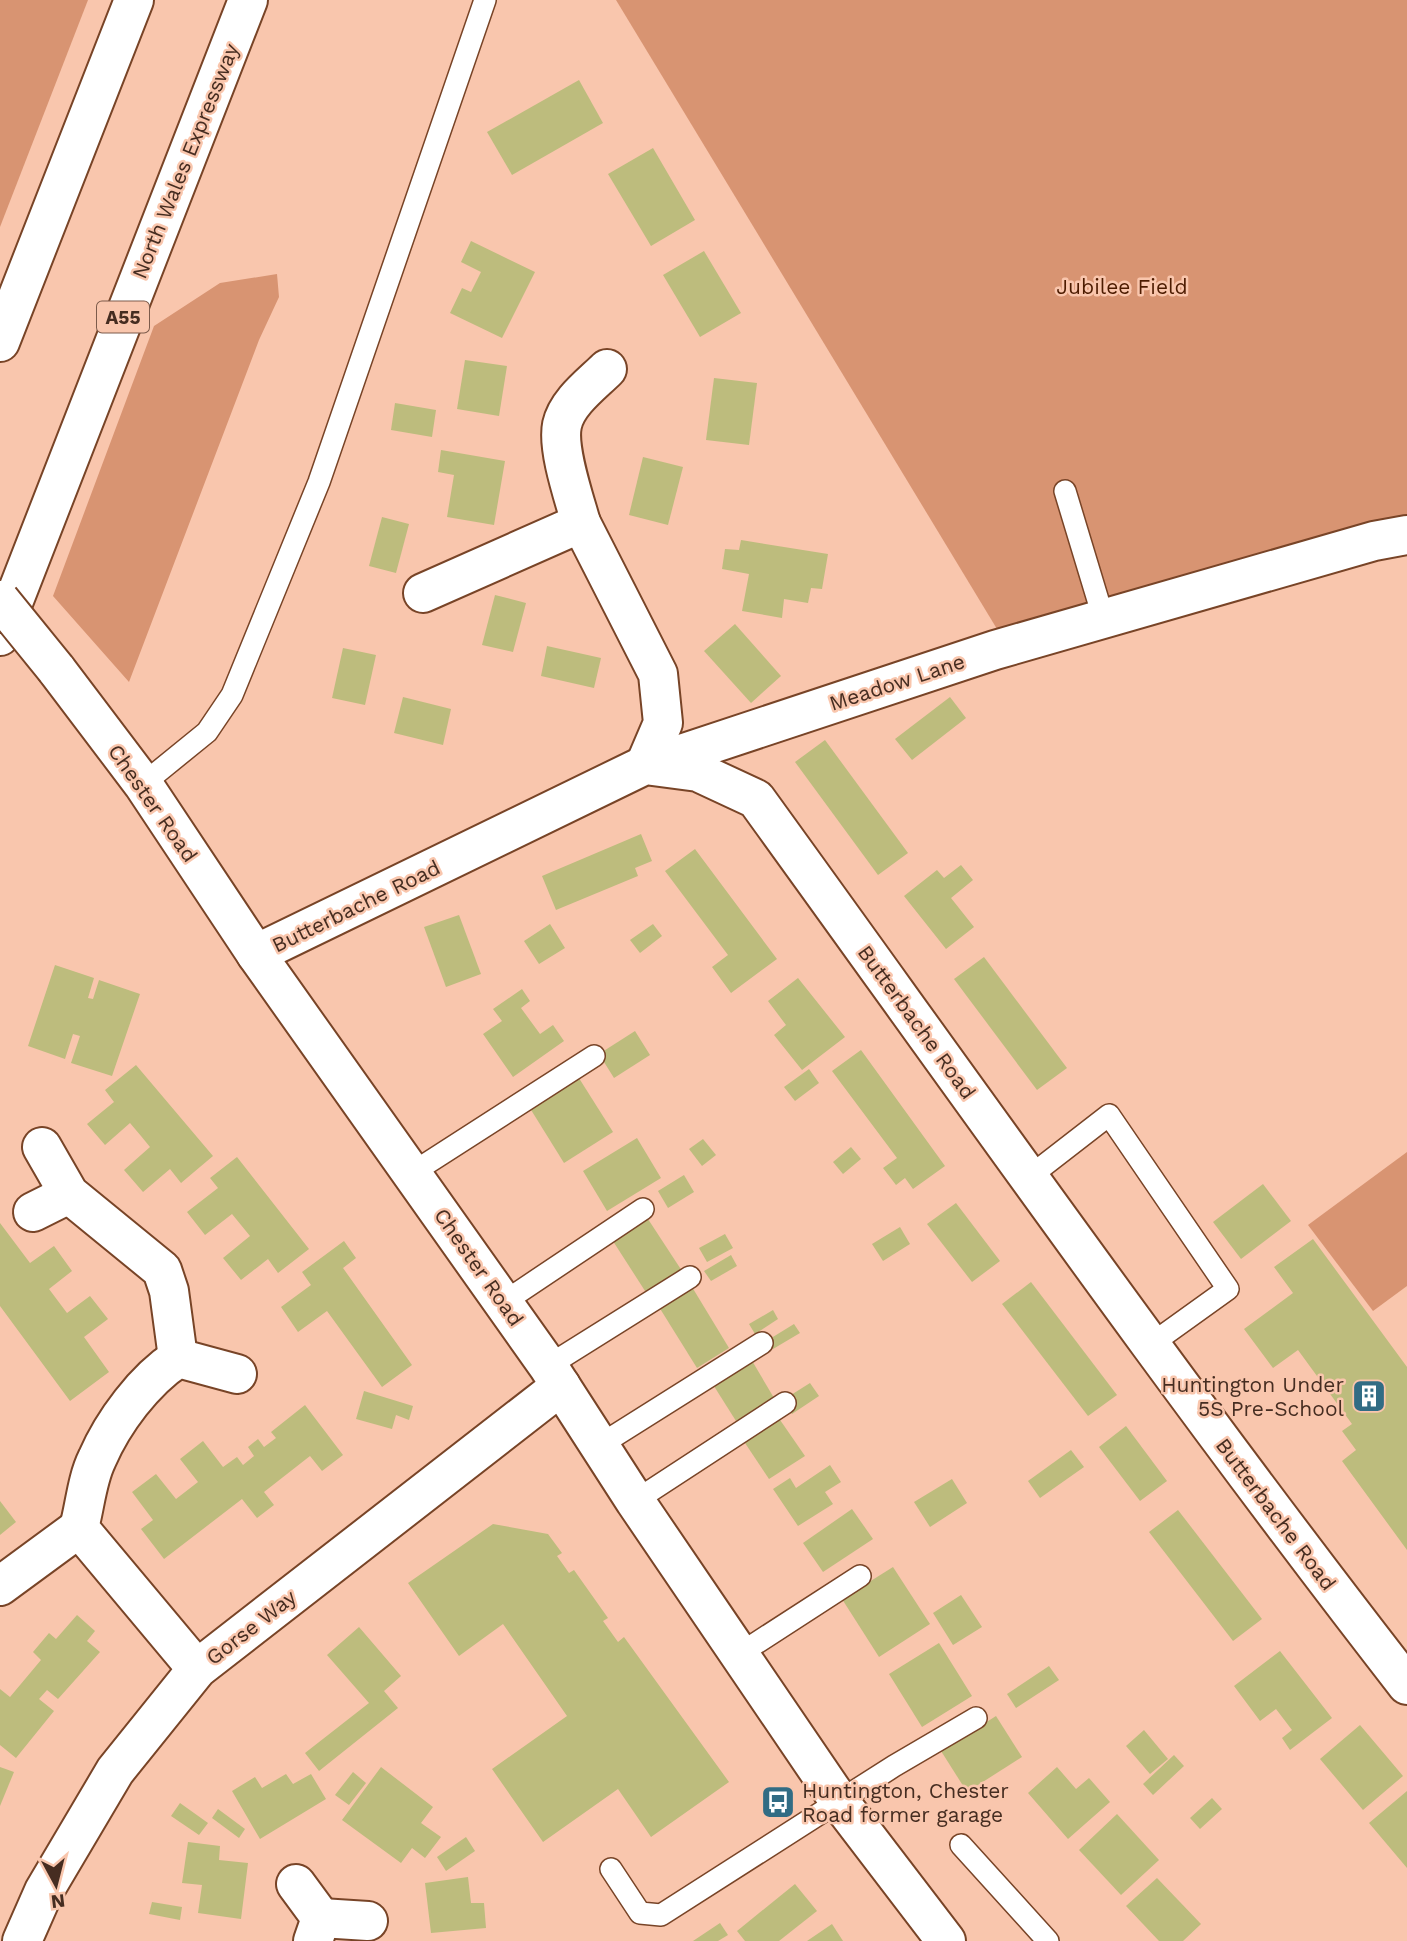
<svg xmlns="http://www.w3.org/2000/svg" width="1407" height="1941" viewBox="0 0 1407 1941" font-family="'Work Sans',sans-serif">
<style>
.green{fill:#d89472}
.building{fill:#bdbc7d}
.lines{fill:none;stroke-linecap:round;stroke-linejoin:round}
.service-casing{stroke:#784427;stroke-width:24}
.minor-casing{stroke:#784427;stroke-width:42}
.tertiary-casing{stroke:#784427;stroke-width:42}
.secondary-casing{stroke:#784427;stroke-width:42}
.trunk-casing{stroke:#784427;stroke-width:42}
.service{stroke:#fff;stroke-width:21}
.minor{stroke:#fff;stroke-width:38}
.tertiary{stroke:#fff;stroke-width:38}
.secondary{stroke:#fff;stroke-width:38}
.trunk{stroke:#fff;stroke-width:38}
.secondary-bridge-casing{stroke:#784427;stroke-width:42;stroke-linecap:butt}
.secondary-bridge{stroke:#fff;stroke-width:38}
.labels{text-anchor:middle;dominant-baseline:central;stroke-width:5;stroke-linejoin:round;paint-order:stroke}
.shield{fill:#f9c6ad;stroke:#7c5b4b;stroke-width:2}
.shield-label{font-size:19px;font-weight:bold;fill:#462d21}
.street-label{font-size:21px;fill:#462d21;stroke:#f9c6ad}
.park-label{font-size:21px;fill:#4c1b00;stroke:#f9c6ad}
.poi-label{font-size:21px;fill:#462d21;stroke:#f9c6ad;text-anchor:end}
</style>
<rect width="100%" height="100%" fill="#f9c6ad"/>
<!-- green -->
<g class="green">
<polygon points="0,0 88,0 0,227"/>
<polygon points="616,0 1407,0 1407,526 997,629"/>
<polygon points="277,274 279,297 259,340 129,682 53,596 154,326 220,283"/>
<polygon points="1407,1152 1407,1286 1373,1311 1308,1225"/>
</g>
<!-- building -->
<g class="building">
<polygon points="579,80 603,123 512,175 487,132"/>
<polygon points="653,148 695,220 651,246 608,174"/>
<polygon points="471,241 535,272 502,338 450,313 462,288 471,292 481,272 461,262"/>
<polygon points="704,251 741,313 700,337 663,275"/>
<polygon points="465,360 507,366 499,416 457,409"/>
<polygon points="714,378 757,383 749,445 706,440"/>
<polygon points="395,403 436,410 432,437 391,430"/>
<polygon points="441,450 505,461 494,525 447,517 454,475 438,472"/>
<polygon points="643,457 683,467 668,525 629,515"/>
<polygon points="382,517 409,524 396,573 369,566"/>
<polygon points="741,540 828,554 822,589 811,588 808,603 784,599 782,618 742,611 749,574 722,569 725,549 739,550"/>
<polygon points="495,595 526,603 513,652 482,645"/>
<polygon points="735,624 781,676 751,703 704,651"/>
<polygon points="547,646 601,658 594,688 541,676"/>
<polygon points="343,648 376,655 365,705 332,698"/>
<polygon points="403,697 451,709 443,745 394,733"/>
<polygon points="950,697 966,718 912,760 895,739"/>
<polygon points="825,740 908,853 878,875 795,762"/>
<polygon points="641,834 652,861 635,868 638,876 556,910 542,876"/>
<polygon points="695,849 777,959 731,993 712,967 728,955 665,871"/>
<polygon points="961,865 973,880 951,898 974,927 946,949 904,896 937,870 944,878"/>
<polygon points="459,915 481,974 446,987 424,927"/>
<polygon points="550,924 565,948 539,964 524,941"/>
<polygon points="653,924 662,936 640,953 630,940"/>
<polygon points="984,957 1067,1068 1037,1090 954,979"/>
<polygon points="55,965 94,978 88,998 93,999 99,980 140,994 112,1076 71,1063 80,1036 73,1034 65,1059 28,1046"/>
<polygon points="798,978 845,1037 802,1070 774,1035 786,1025 768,1001"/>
<polygon points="522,989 530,1001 521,1008 540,1034 553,1025 564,1041 513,1077 483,1034 502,1021 493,1009"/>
<polygon points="635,1031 650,1055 614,1078 599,1054"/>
<polygon points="861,1050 945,1166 913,1189 905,1178 896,1185 883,1168 897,1158 832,1071"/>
<polygon points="136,1065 213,1156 181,1183 170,1169 143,1192 124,1170 150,1147 141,1136 130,1123 105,1145 87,1124 114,1102 105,1090"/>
<polygon points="809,1069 819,1083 795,1101 784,1087"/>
<polygon points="577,1075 613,1132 564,1163 528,1105"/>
<polygon points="637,1138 661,1178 607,1211 583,1171"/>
<polygon points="703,1139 716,1155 702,1166 689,1149"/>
<polygon points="851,1147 861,1159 843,1174 833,1162"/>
<polygon points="237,1157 309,1249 278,1273 268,1259 241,1280 223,1258 250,1236 232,1214 205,1235 187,1212 218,1188 210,1178"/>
<polygon points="684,1175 694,1192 668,1208 658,1191"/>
<polygon points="1263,1184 1291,1221 1241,1259 1213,1222"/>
<polygon points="956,1203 1000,1261 972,1282 927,1224"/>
<polygon points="646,1216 682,1271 647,1294 611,1238"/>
<polygon points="0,1223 30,1263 54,1246 72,1271 49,1289 67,1313 90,1296 108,1319 84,1337 109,1372 70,1401 0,1306"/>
<polygon points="900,1227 910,1244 883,1261 872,1244"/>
<polygon points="725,1234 733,1248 707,1262 699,1248"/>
<polygon points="1313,1239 1407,1367 1407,1550 1342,1461 1356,1450 1342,1431 1352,1424 1298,1350 1273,1368 1244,1329 1293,1293 1274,1267"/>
<polygon points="344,1241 356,1258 343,1268 412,1365 382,1387 327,1311 298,1332 281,1307 311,1285 302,1272"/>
<polygon points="731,1255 737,1266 711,1281 704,1271"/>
<polygon points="1031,1282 1117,1395 1088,1416 1002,1304"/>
<polygon points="692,1287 729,1348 697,1368 659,1307"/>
<polygon points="773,1310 778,1319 755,1334 749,1324"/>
<polygon points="794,1324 800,1333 773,1349 768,1340"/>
<polygon points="751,1359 774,1398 736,1421 712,1383"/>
<polygon points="810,1383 819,1396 792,1414 783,1400"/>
<polygon points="364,1391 413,1406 409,1420 396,1415 392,1429 356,1419"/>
<polygon points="305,1405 343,1455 322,1471 310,1456 264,1492 274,1505 257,1518 242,1499 164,1559 141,1529 153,1520 132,1492 156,1474 176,1499 198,1482 180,1459 203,1441 223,1467 237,1457 243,1465 254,1456 248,1447 258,1439 264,1447 276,1438 271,1432"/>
<polygon points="778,1417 805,1456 769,1479 743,1440"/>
<polygon points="1126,1426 1167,1481 1140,1501 1099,1447"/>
<polygon points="1071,1450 1084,1467 1040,1498 1028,1481"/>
<polygon points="830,1465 841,1482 825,1492 833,1504 798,1526 773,1489 790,1478 796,1488"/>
<polygon points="952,1479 967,1503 930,1527 914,1502"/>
<polygon points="0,1501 16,1522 0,1535"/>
<polygon points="852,1509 873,1539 823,1572 803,1543"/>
<polygon points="1178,1510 1262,1619 1233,1641 1149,1532"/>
<polygon points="493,1524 548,1534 562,1553 557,1556 569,1573 574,1570 608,1618 603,1621 618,1642 624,1637 729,1782 651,1837 618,1789 543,1842 492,1769 567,1716 503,1624 459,1656 408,1583"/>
<polygon points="893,1567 930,1624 879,1657 842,1599"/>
<polygon points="961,1595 982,1627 953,1645 933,1613"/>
<polygon points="77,1615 95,1631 87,1641 100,1652 58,1699 47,1690 39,1699 54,1711 16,1758 0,1745 0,1689 10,1697 41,1660 33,1652 49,1633 56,1639"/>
<polygon points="359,1627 401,1676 384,1691 398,1708 319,1771 305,1753 369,1703 327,1655"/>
<polygon points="939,1643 972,1696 922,1727 889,1674"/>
<polygon points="1280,1651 1332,1718 1290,1750 1282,1738 1292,1730 1276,1709 1260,1721 1234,1686"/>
<polygon points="1049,1666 1059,1680 1016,1708 1007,1694"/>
<polygon points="996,1716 1022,1757 967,1792 941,1751"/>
<polygon points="1360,1725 1403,1776 1363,1810 1320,1759"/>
<polygon points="1144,1730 1168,1759 1150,1774 1126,1746"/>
<polygon points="1174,1755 1184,1766 1153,1795 1143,1784"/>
<polygon points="0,1767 14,1772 0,1806"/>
<polygon points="381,1767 433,1807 421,1823 441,1837 425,1858 412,1848 401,1863 342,1820"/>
<polygon points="1057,1767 1076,1789 1089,1778 1110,1802 1068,1839 1028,1793"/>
<polygon points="353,1772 366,1783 349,1805 335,1795"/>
<polygon points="286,1774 293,1784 311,1774 326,1799 260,1839 232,1791 255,1777 262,1788"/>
<polygon points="1407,1791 1407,1868 1369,1823"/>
<polygon points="1212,1798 1222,1809 1200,1829 1190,1818"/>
<polygon points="180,1803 208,1823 199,1835 171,1816"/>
<polygon points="218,1809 245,1829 239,1838 212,1818"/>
<polygon points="1117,1814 1159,1860 1121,1895 1079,1850"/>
<polygon points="466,1837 475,1851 446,1871 437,1857"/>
<polygon points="188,1842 220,1846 219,1860 248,1863 241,1919 198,1913 202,1885 182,1883"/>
<polygon points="468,1877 471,1903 484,1903 486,1928 431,1933 425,1883"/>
<polygon points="1157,1878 1201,1924 1183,1941 1159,1941 1126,1906"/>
<polygon points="795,1884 817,1911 779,1941 745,1941 737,1931"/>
<polygon points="152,1902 182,1907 180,1920 149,1914"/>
<polygon points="720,1923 728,1935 718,1941 693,1941"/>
<polygon points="832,1924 843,1941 807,1941"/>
</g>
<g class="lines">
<!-- service casing -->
<g class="service-casing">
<g id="service">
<polyline points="1065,491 1104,620"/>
<polyline points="143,784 207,732 232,695 319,482 485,0"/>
<polyline points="412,1173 594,1056"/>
<polyline points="1029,1177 1109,1115 1228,1289 1150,1345"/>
<polyline points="504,1302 643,1209"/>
<polyline points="548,1366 690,1277"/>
<polyline points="600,1445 762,1343"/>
<polyline points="635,1501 785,1403"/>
<polyline points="741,1653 860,1576"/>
<polyline points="961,1845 1048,1941"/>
<polyline points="611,1869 640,1913 661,1915 894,1766 976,1718"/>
</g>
</g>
<!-- minor casing -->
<g class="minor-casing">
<g id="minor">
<path d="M581 523C574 498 557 449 562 425 567 402 592 384 607 369"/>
<polyline points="423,593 581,523 658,674 663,723 645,765"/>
<polyline points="654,763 995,650 1374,541 1407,535"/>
<path d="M256 954 645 765 698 772 756 799C971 1096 1182 1396 1407 1685"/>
<polyline points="42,1147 69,1194 162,1270 169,1291 178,1358"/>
<polyline points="33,1212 69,1194"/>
<polyline points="0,1586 79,1528"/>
<path d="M197 1669 79 1528C85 1506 87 1479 97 1459 113 1422 144 1380 178 1358L237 1374"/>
<polyline points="296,1884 321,1918 313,1941"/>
<polyline points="321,1918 368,1921"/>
</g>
</g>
<!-- tertiary casing -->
<g class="tertiary-casing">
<polyline id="tertiary" points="22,1941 44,1891 115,1771 197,1669 561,1386"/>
</g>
<!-- secondary casing -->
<g class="secondary-casing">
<polyline id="secondary" points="56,669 143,784 256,954 548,1366 635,1501 839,1801 946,1941"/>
</g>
<!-- trunk casing -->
<g class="trunk-casing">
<g id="trunk">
<polyline points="0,342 134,0"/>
<polyline points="0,636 248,0"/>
</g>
</g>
<!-- service -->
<use href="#service" class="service"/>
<!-- minor -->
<use href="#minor" class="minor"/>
<!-- tertiary -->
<use href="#tertiary" class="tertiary"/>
<!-- secondary -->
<use href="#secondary" class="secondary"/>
<!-- trunk -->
<use href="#trunk" class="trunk"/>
<!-- secondary-bridge casing -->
<g class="secondary-bridge-casing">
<polyline id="secondary-bridge" points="0,600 56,669"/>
</g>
<!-- secondary-bridge -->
<use href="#secondary-bridge" class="secondary-bridge"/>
</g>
<!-- icons -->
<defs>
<g id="building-square" transform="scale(1.75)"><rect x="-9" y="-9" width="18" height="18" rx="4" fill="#316c84" stroke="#f9c6ad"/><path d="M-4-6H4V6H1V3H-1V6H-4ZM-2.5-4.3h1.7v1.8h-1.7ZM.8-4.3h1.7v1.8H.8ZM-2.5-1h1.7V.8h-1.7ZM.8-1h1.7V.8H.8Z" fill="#fff"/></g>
<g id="bus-square" transform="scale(1.75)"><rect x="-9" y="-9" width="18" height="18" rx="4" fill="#316c84" stroke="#f9c6ad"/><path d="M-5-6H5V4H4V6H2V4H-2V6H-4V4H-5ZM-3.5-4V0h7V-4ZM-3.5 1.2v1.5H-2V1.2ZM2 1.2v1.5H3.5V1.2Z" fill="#fff"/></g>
</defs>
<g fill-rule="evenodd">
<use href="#building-square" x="1369" y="1396"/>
<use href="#bus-square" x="778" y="1802"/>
</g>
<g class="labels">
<!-- shield labels -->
<rect class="shield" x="97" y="301.5" width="52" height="31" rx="5"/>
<g class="shield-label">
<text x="123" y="317">A55</text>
</g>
<!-- street labels -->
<g class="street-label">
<text transform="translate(185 161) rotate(-68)">North Wales Expressway</text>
<text transform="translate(897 682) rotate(-18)">Meadow Lane</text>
<text transform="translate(153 803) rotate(55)">Chester Road</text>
<text transform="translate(356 906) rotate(-26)">Butterbache Road</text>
<text transform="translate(917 1022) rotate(54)">Butterbache Road</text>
<text transform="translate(479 1267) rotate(55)">Chester Road</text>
<text transform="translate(1276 1514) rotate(53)">Butterbache Road</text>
<text transform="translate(251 1627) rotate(-38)">Gorse Way</text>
</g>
<!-- park labels -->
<g class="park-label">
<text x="1122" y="286">Jubilee Field</text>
</g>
<!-- poi labels -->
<g class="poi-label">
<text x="1344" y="1384">Huntington Under<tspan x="1344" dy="24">5S Pre-School</tspan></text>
<text x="802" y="1790" text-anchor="start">Huntington, Chester<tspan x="802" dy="24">Road former garage</tspan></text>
</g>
</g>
<!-- north arrow -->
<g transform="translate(56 1885) rotate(173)" stroke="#f9c6ad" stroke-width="5" paint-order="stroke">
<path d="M0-5L12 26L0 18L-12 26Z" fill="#462d21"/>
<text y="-10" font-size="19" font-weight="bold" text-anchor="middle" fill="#462d21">N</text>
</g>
</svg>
